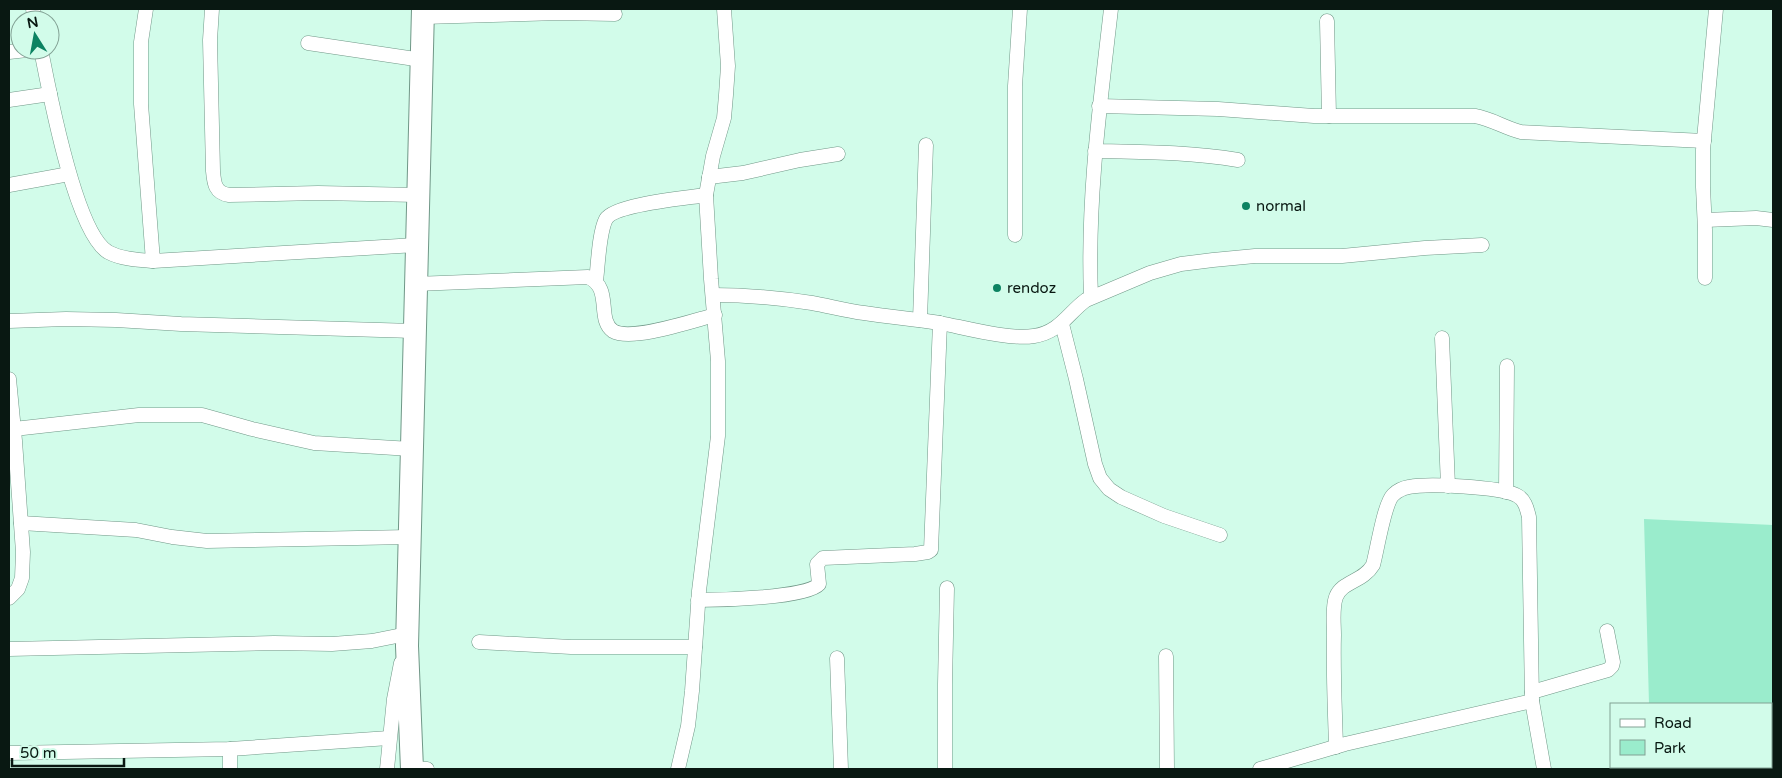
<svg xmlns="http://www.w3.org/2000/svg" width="1782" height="778" viewBox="0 0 1782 778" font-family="'Varela Round',sans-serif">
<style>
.green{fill:#9aeccc}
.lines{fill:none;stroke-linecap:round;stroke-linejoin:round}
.minor-casing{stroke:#709787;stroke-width:15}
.trunk-casing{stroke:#709787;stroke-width:24}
.minor{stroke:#fff;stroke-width:14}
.trunk{stroke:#fff;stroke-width:22}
.poi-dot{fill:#0c8362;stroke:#d2fcea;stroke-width:2}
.labels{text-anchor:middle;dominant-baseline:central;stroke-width:4.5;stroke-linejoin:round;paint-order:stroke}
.poi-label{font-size:15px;fill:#091812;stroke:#d2fcea;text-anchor:start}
</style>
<rect width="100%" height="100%" fill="#d2fcea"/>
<!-- green -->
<polygon class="green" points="1644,519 1773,525 1773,714 1771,715 1771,704 1649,704"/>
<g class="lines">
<!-- minor casing -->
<g class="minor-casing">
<g id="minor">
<polyline points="33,9 35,20"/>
<polyline points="146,9 141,42 141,104 153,261"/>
<path d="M212 9 210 40 213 171C214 183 215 193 229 195L318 193 418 195"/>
<polyline points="423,17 559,13 615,14"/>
<polyline points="1327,21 1329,116"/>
<polyline points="308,43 422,60"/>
<path d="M41 50C49 90 75 232 108 252 121 259 138 260 153 261L416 245"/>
<polyline points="9,52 27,50"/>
<polyline points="9,100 50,94"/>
<path d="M1099 106 1218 109 1314 116H1475C1492 119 1505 128 1521 132L1704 141"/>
<path d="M1095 151C1143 152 1191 152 1238 160"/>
<polyline points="709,177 743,173 800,160 838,154"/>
<polyline points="9,185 69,174"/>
<polyline points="1705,220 1756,218 1773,220"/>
<polyline points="1015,235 1015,86 1020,9"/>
<polyline points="1705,278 1705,230 1703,187 1703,150 1716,9"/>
<path d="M596 281C598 266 599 232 606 219 615 204 688 198 706 195"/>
<path d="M415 284 588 277C613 288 596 319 613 331 631 342 695 320 715 315"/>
<path d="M713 295C746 295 779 298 812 303 829 306 847 311 864 313 889 317 915 319 940 323 966 328 1009 340 1034 336 1060 332 1068 313 1086 300L1150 273 1181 264 1213 260 1255 256H1342L1425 248 1482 245"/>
<path d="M1091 297C1087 200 1100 105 1111 9"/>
<polyline points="920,320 926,145"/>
<polyline points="9,321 66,319 116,320 181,324 414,331"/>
<polyline points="1062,324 1076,379 1095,464 1100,478 1109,489 1121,497 1164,516 1220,535"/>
<polyline points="1442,338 1448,486"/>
<polyline points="9,379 15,441 23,552 22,578 18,589 9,598"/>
<polyline points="14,429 139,415 202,415 252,429 314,443 411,449"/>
<polyline points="1506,492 1507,366"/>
<polyline points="21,523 136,530 172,537 207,541 409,537"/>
<path d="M698 600C719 600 807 598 819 584L817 564 823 558 915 554 928 552 931 550 940 323"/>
<polyline points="479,642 571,647 695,647"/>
<polyline points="9,649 274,643 332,644 372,641 407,634"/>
<polyline points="1166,656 1167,769"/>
<polyline points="837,658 841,769"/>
<polyline points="1532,692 1608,670 1612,666 1613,662 1607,631"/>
<polyline points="1771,736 1773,735"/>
<path d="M1336 747C1335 710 1333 673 1334 635 1334 624 1332 608 1336 597 1342 581 1363 582 1373 565 1377 551 1384 504 1393 495 1397 491 1403 488 1409 487 1428 483 1500 487 1516 495 1525 499 1527 509 1529 517L1532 701 1544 769"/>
<polyline points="9,753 230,749 389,738"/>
<polyline points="412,768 427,769"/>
<polyline points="230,769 230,749"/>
<polyline points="387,769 394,699 401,663"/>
<polyline points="678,769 688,726 692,691 699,591 718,436 718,361 711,279 706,195 713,156 724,118 726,95 728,66 724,9"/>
<polyline points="945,769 945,684 947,588"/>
<polyline points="1260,769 1345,744 1532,701"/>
<polyline points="1645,769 1654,767"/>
</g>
</g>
<!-- trunk casing -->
<g class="trunk-casing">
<polyline id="trunk" points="412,769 407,646 423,9"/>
</g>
<!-- minor -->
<use href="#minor" class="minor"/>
<!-- trunk -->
<use href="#trunk" class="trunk"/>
</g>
<!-- markers -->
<g class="poi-dot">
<circle cx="1246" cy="206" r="5"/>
<circle cx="997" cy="288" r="5"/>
</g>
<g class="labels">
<!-- poi labels -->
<g class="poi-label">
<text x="1256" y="206">normal</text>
<text x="1007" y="288">rendoz</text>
</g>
</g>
<!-- border -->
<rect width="1782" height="778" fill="none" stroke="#091812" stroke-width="20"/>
<!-- legend -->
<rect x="1610" y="703" width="162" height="65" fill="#d2fcea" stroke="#82a194"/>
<rect x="1620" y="719" width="25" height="8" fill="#ffffff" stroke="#82a194"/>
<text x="1654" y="728" font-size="15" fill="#091812">Road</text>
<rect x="1620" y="740" width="25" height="15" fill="#9aeccc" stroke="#82a194"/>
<text x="1654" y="753" font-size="15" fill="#091812">Park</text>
<!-- north arrow -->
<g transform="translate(35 35) rotate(349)"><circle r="24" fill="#d2fcea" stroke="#82a194"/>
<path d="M0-4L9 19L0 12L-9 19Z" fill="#0c8362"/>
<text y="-8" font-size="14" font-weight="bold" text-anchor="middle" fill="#091812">N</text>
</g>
<!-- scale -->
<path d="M12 758v8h112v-8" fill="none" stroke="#091812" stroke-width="2.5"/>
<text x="20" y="758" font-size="15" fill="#091812" stroke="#d2fcea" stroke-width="4" paint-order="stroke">50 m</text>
</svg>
